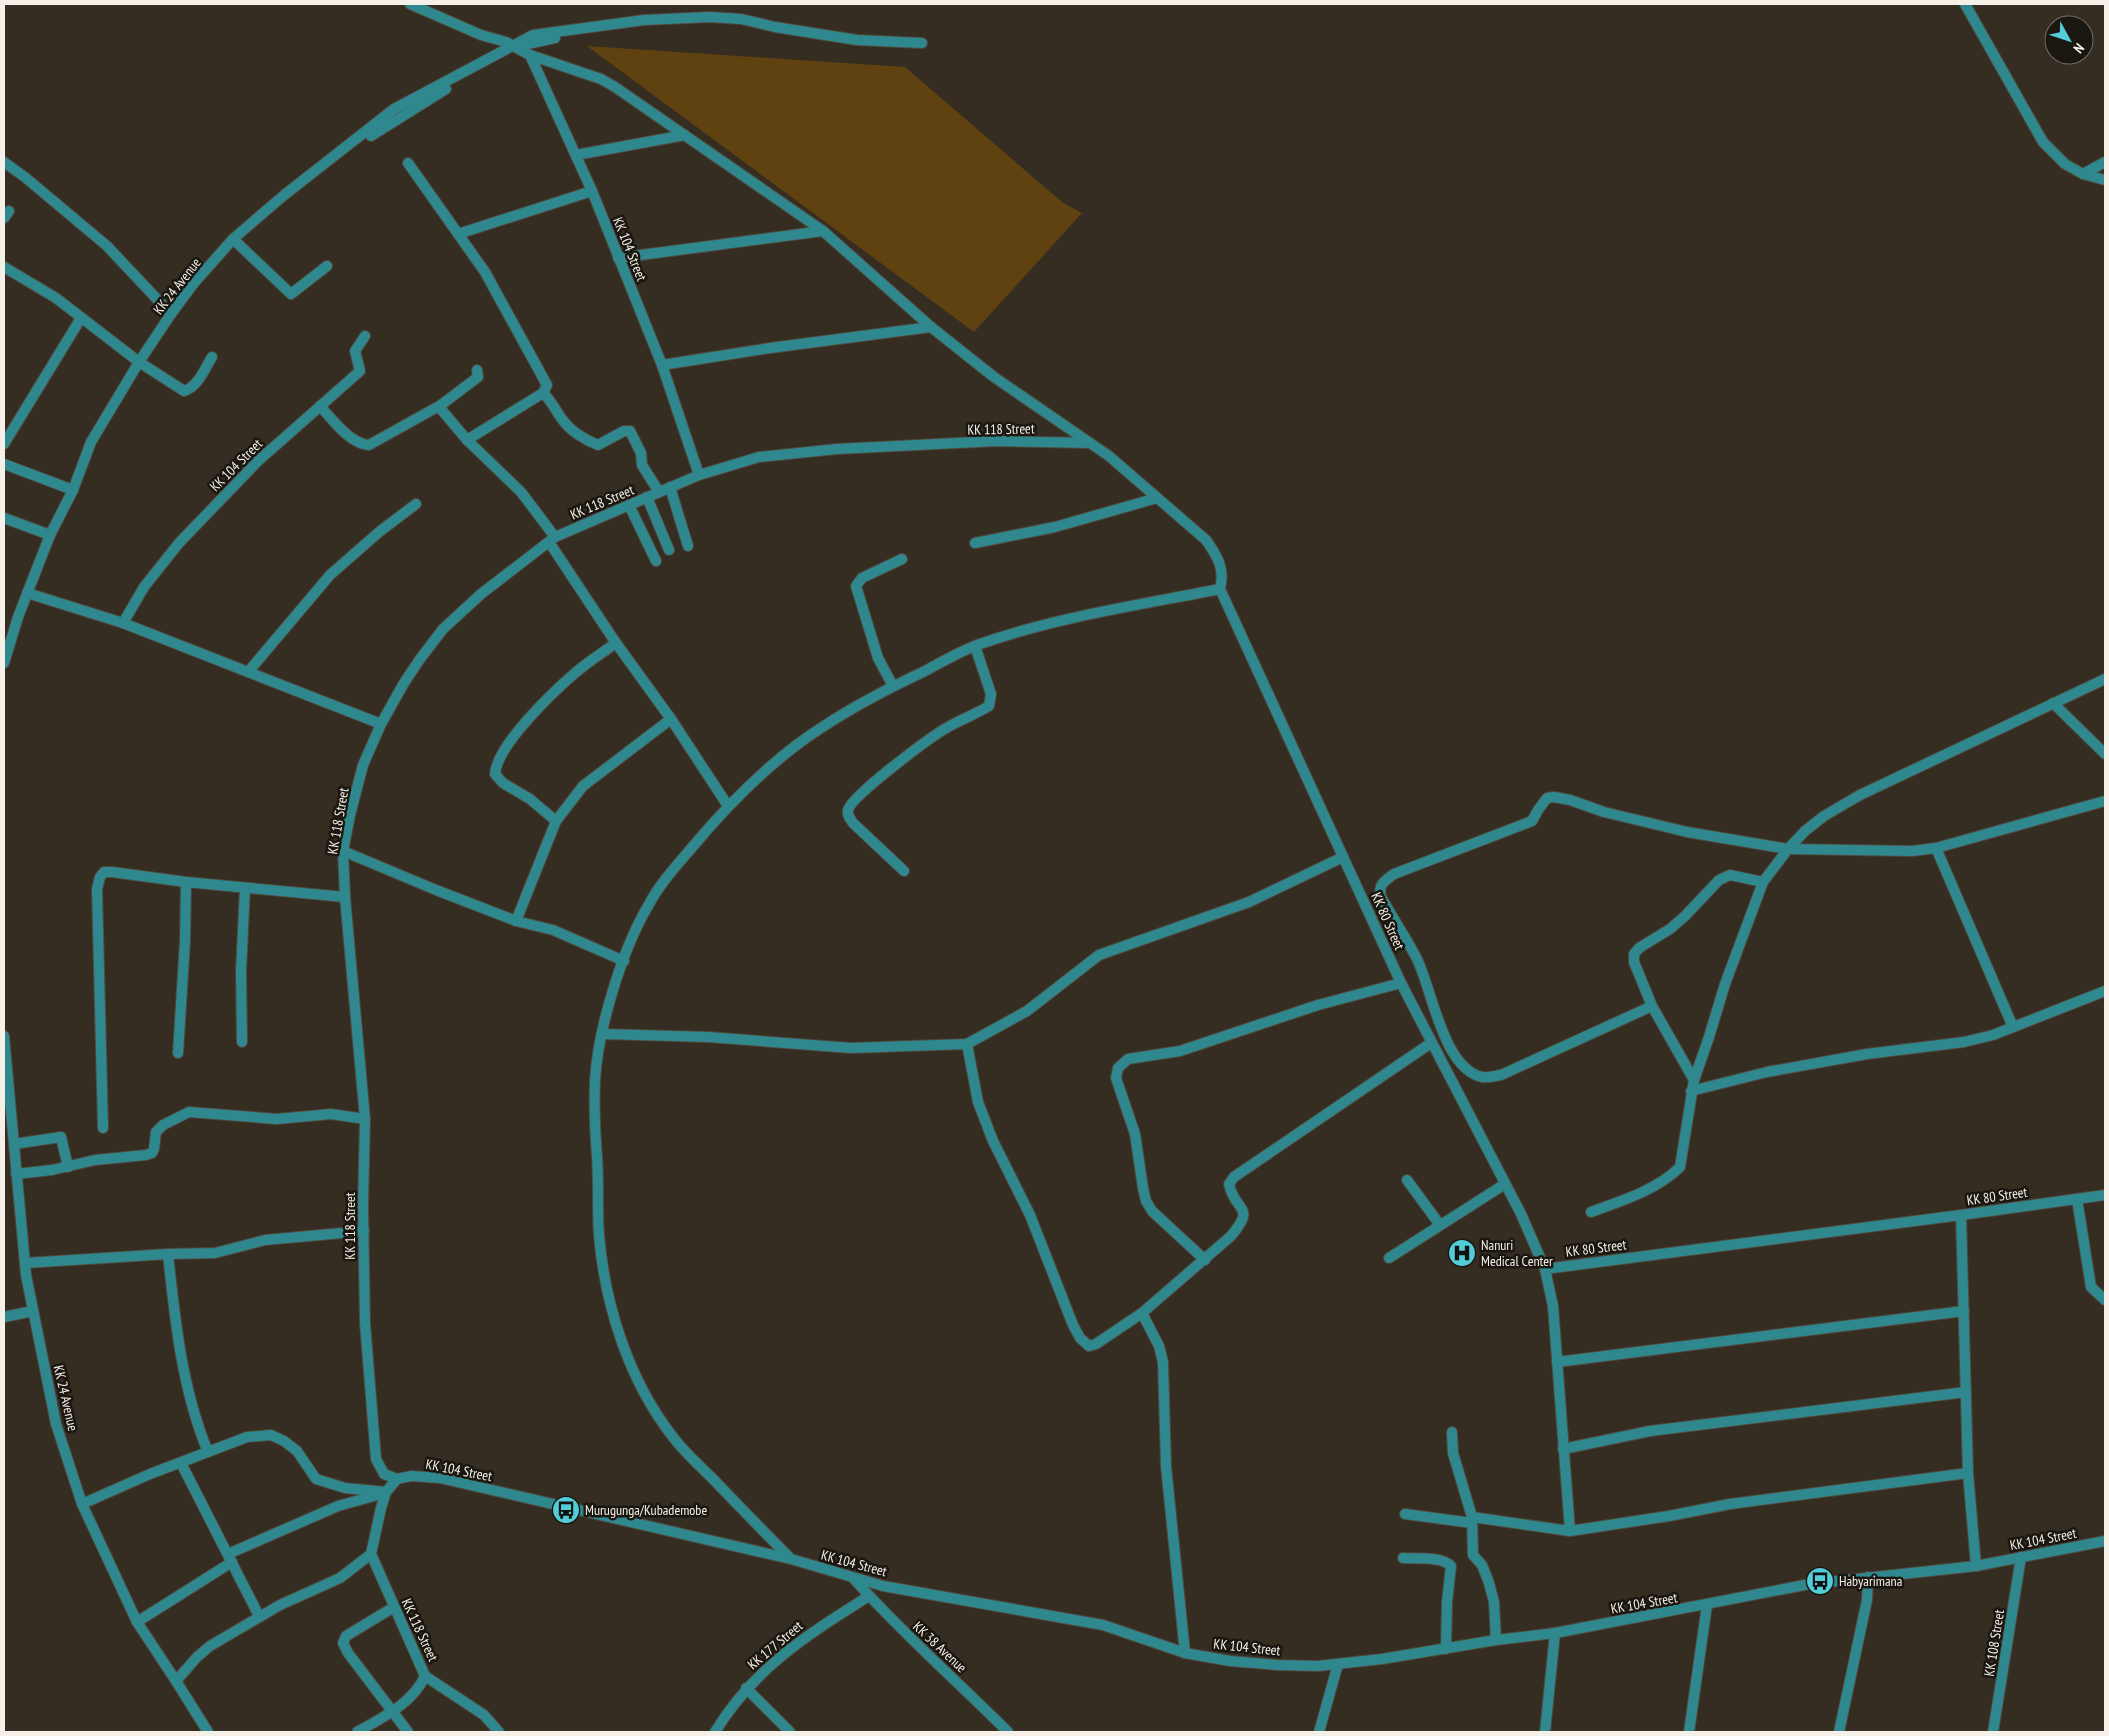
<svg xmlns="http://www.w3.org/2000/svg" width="2109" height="1736" viewBox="0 0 2109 1736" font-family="'PT Sans Narrow',sans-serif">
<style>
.green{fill:#5f4210}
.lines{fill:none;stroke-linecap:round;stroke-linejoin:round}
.minor-casing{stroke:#50483d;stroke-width:12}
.minor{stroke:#30888f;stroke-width:10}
.labels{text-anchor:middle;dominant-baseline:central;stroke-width:5;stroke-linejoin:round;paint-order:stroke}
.street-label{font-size:14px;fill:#f5f0e8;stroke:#1a1610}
.poi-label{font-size:14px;fill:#f5f0e8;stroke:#1a1610;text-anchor:start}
</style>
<rect width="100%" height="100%" fill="#352d21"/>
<!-- green -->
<polygon class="green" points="587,46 905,67 1063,203 1082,213 974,332"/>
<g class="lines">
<!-- minor casing -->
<g class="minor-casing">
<g id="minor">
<polyline points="410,4 481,35 506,42 530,55 592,191 662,365 699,475"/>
<polyline points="1965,4 2043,142 2065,164 2083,174 2105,180"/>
<polyline points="523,45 555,38"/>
<path d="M530 55 601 79 615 87 823 231 931 327 994 377 1109 456 1206 540C1218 557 1225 569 1220 589L1401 983 1521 1214 1545 1269 1961 1215 2105 1195"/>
<polyline points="371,136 446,89"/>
<polyline points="576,155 685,135"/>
<polyline points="4,162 26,178 107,246 171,314"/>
<polyline points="408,163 485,272 547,385 543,393 467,440"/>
<polyline points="2083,174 2105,162"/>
<polyline points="4,218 9,211"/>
<polyline points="458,234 592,191"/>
<polyline points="233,239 291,294 327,266"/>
<polyline points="618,258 823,231"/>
<path d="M4 267 56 298 139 362 184 391C198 387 205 368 212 357"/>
<polyline points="662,365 770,348 931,327"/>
<polyline points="477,370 478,377 441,405 440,408 467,440 521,492 555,537"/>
<path d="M543 393C552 401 555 410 562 419 569 430 585 440 598 445L624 431H630L641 453 642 465 659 492"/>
<path d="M320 406C332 419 350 444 369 445L441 405"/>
<polyline points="4,444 81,318"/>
<polyline points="4,464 73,490"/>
<polyline points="670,487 688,546"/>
<polyline points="647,497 669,550"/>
<polyline points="629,505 656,561"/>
<polyline points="4,518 50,535"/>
<polyline points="549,542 616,643 671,719 728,806"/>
<polyline points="975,543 1055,527 1157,498"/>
<polyline points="27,593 123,623 381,724"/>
<polyline points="123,623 144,587 179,543 258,461 360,371 355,351 365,336"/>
<polyline points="4,663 18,617 50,535 73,490 91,442 139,362 171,314 194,283 233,239 283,196 394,109 533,35 644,20 710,17 741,19 775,27 857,40 922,43"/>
<polyline points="248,672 330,575 379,532 416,504"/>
<polyline points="893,686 878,658 856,586 862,578 902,559"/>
<polyline points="2053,703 2105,754"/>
<path d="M556 821 530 799 503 783 495 774C497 745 553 692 575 673 588 662 602 653 616 643"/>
<polyline points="1936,848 2013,1027"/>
<polyline points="343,851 436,890 516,921 553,930 624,961"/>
<path d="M904 871 853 823C850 819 847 815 848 810 852 795 932 736 948 727 962 719 976 714 989 706L991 694 975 646"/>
<polyline points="516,921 556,821 583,786 671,719"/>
<path d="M1652 1006 1501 1075C1495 1076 1488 1078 1482 1077 1442 1068 1432 987 1416 957 1405 936 1392 917 1381 897 1378 885 1384 881 1394 874L1532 821 1538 810 1547 798 1554 797 1570 800 1604 812 1687 832 1788 849 1912 851 1936 848 2105 801"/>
<polyline points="603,1034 708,1037 851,1048 967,1044 1027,1011 1099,955 1249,902 1343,857"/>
<polyline points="4,1036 26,1275 56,1424 82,1504 137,1622 176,1681 208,1732"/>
<polyline points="242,1042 241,971 245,888"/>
<path d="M967 1044 978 1102 993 1141 1030 1215 1073 1325 1080 1338 1089 1346 1096 1344 1142 1313 1231 1236C1257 1205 1235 1213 1229 1184L1234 1177 1431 1043"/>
<polyline points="178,1053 185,941 186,882"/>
<polyline points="1694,1080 1652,1006 1634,962 1634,954 1639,948 1670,929 1685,916 1719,880 1730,875 1763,882"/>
<polyline points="1691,1091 1767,1072 1867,1054 1964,1042 1993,1035 2105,991"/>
<polyline points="103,1128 97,889 100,877 104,872 112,872 186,882 345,897"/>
<polyline points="14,1144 61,1137 68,1167"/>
<polyline points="16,1174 52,1170 95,1160 146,1155 152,1153 154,1149 156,1132 163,1125 189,1112 277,1119 331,1114 365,1119"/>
<polyline points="1407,1180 1440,1225"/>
<polyline points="2077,1199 2091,1287 2105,1300"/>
<path d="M1591 1212C1621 1201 1657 1190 1680 1167L1694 1080 1709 1037 1725 984 1763 882 1788 849 1805 831 1824 816 1860 795 2105 679"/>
<polyline points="1961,1215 1968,1473 1976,1566"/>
<path d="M168 1254C175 1321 182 1389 208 1452"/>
<polyline points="1389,1258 1505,1184"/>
<polyline points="1205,1260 1152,1211 1146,1201 1143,1188 1135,1134 1116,1078 1118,1068 1128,1059 1180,1051 1318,1005 1401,983"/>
<polyline points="25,1263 168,1254 215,1253 265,1240 364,1231"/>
<polyline points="1545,1269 1553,1306 1570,1531 1669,1516 1730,1504 1968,1473"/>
<polyline points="1142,1313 1159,1346 1163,1362 1166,1466 1185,1653"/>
<polyline points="4,1317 33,1311"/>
<polyline points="1557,1362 1964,1311"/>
<polyline points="1452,1432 1453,1453 1472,1517 1473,1555 1482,1565 1489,1583 1494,1602 1496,1640"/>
<polyline points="1563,1449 1650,1431 1966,1392"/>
<polyline points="181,1463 259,1616"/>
<polyline points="397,1479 411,1476 440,1478 791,1559 883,1586 1103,1625 1185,1653 1230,1661 1277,1665 1318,1666 1382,1659 1496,1640 1555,1633 1810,1584 1976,1566 2105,1541"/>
<polyline points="397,1479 384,1474 376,1459 365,1323 363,1206 365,1119 345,897 343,851 350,815 363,765 381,724 404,683 420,659 443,629 481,594 555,537 699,475 759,457 837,449 997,441 1090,443"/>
<polyline points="82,1504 150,1474 247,1437 271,1435 284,1441 297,1451 316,1479 345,1488 386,1492"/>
<polyline points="1405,1514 1472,1523"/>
<polyline points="1472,1517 1570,1531"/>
<polyline points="228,1554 338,1506 381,1494"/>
<path d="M1403 1558C1416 1559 1441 1556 1451 1566L1447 1602 1446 1649"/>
<path d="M791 1559C764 1532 738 1505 712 1478 699 1465 684 1452 673 1437 629 1381 605 1306 599 1235 597 1209 599 1183 597 1157 595 1132 594 1106 595 1080 598 1029 622 950 648 906 660 883 678 864 695 844 732 800 775 757 824 726 856 705 889 688 923 672 942 662 960 651 980 644 1057 617 1140 605 1220 589"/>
<path d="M854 1579C902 1633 957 1681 1008 1732"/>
<polyline points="394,1607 346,1636 343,1643 348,1653 408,1732"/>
<polyline points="137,1622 232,1562"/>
<polyline points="425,1676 484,1715 499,1732"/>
<polyline points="176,1681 197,1657 210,1646 280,1605 340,1578 371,1554"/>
<polyline points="746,1688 790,1732"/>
<path d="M357 1732C382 1718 413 1703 425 1676L371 1554 381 1508 386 1492 397 1479"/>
<path d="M715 1732C754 1668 807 1635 869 1596"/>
<polyline points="1319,1732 1338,1664"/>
<polyline points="1545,1732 1555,1633"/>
<polyline points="1689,1732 1707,1605"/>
<polyline points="1839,1732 1867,1600 1868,1577"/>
<polyline points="1993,1732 2021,1557"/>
</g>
</g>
<!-- minor -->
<use href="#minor" class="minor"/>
</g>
<!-- icons -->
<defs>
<g id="hospital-disc" transform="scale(1.4375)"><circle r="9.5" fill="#52ccd6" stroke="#1a1610"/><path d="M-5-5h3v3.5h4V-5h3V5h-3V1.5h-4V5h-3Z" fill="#111"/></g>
<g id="bus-disc" transform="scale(1.4375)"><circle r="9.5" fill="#52ccd6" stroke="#1a1610"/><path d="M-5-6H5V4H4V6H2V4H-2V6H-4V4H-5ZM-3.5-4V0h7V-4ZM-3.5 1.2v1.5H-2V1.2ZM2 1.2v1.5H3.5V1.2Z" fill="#111"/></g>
</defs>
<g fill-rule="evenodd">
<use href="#hospital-disc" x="1462" y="1253"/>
<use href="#bus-disc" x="566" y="1510"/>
<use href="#bus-disc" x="1820" y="1581"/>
</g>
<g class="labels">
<!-- street labels -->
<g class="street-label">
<text transform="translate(630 249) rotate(68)">KK 104 Street</text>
<text transform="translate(177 286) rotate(-52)">KK 24 Avenue</text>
<text transform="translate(1001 429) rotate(-1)">KK 118 Street</text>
<text transform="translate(236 465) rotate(-45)">KK 104 Street</text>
<text transform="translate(602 502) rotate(-23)">KK 118 Street</text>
<text transform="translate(338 821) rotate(-80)">KK 118 Street</text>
<text transform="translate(1388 921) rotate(66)">KK 80 Street</text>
<text transform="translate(1997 1196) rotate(-8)">KK 80 Street</text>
<text transform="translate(350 1226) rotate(-90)">KK 118 Street</text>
<text transform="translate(1596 1248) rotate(-7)">KK 80 Street</text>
<text transform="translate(66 1398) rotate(77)">KK 24 Avenue</text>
<text transform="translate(459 1470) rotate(11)">KK 104 Street</text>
<text transform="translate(2043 1539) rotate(-11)">KK 104 Street</text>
<text transform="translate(854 1563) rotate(15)">KK 104 Street</text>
<text transform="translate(1644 1603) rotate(-10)">KK 104 Street</text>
<text transform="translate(420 1630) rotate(65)">KK 118 Street</text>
<text transform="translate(1994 1643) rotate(-81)">KK 108 Street</text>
<text transform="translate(775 1645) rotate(-40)">KK 177 Street</text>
<text transform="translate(940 1647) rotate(43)">KK 38 Avenue</text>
<text transform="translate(1247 1647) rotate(6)">KK 104 Street</text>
</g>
<!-- poi labels -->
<g class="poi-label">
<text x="1481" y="1245">Nanuri<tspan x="1481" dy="16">Medical Center</tspan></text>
<text x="585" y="1510">Murugunga/Kubademobe</text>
<text x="1839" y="1581">Habyarimana</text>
</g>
</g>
<!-- border -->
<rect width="2109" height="1736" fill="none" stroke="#f5f0e8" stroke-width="10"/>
<!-- north arrow -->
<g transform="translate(2069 40) rotate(130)"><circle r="24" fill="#1a1610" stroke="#726d66"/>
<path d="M0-4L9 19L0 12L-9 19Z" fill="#52ccd6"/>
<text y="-8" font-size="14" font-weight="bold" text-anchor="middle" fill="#f5f0e8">N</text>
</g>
</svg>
